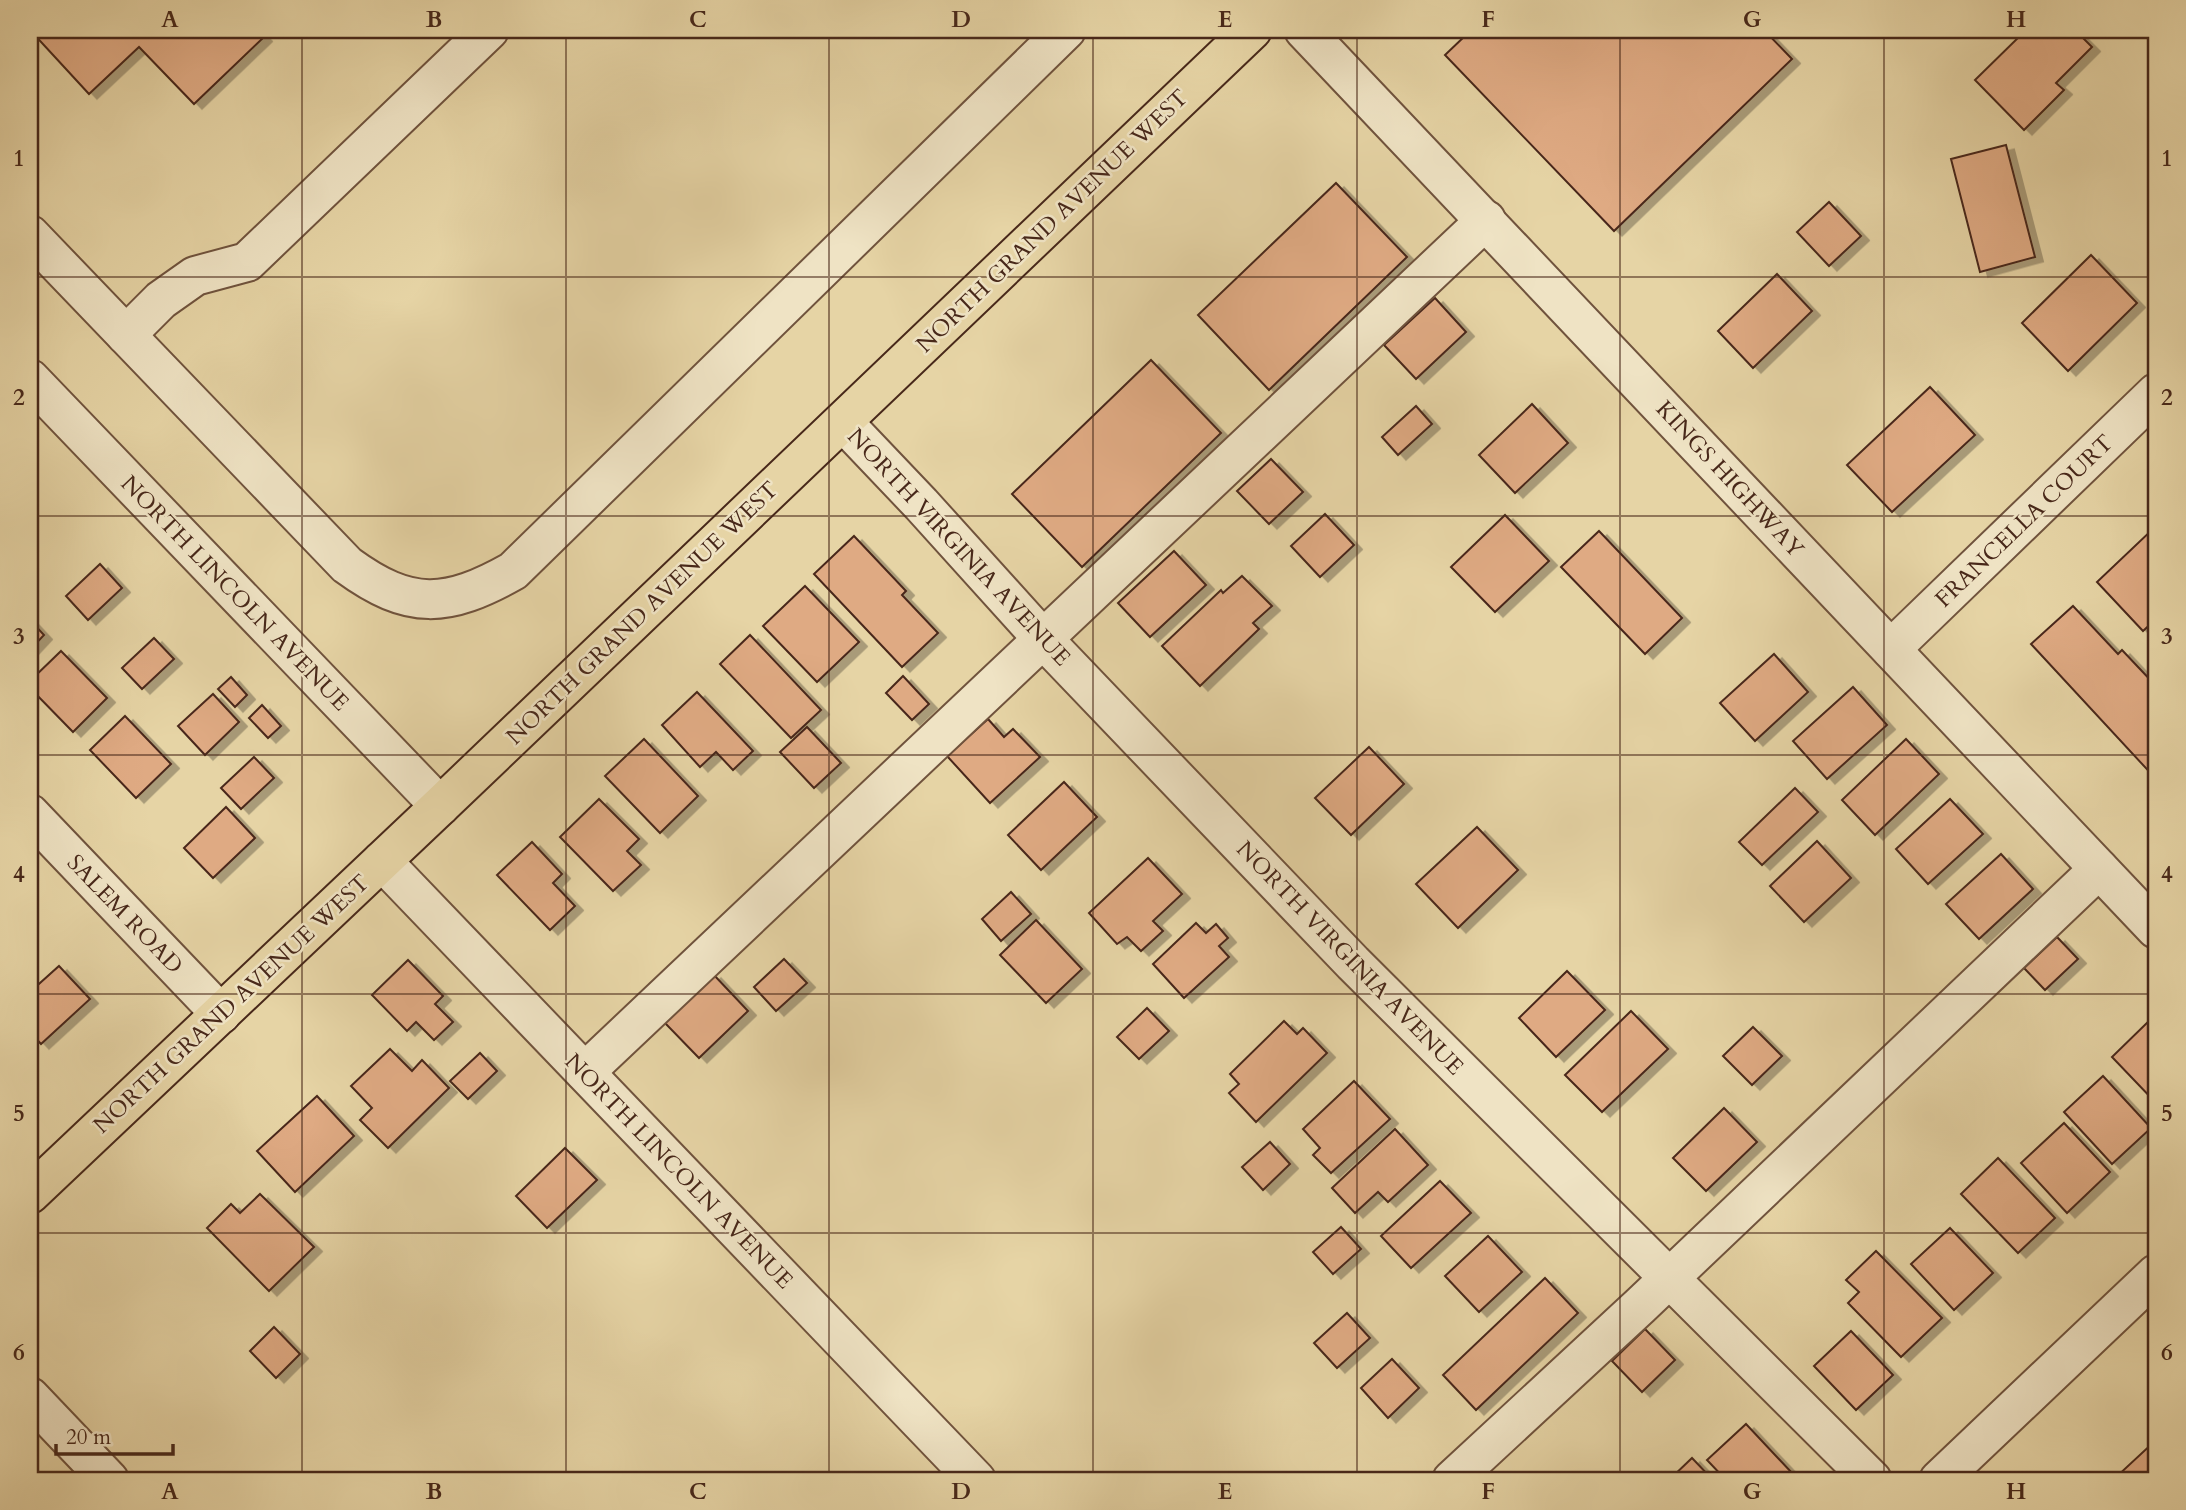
<svg xmlns="http://www.w3.org/2000/svg" width="2186" height="1510" viewBox="0 0 2186 1510" font-family="Cardo,serif">
<style>
.building{fill:#dfaa83;stroke:#48281a;stroke-width:2;filter:url(#shadow)}
.lines{fill:none;stroke-linecap:round;stroke-linejoin:round}
.minor-casing{stroke:#70533d;stroke-width:42}
.major-casing{stroke:#48281a;stroke-width:42}
.minor{stroke:#efe3c4;stroke-width:38}
.major{stroke:#e6d4a5;stroke-width:38}
.grid{fill:none;stroke:#48281a;stroke-width:2;stroke-opacity:0.55}
.labels{text-anchor:middle;dominant-baseline:central;stroke-width:5;stroke-linejoin:round;paint-order:stroke}
.street-label{font-size:23px;fill:#48281a;stroke:#efe3c4}
.neatline{fill:none;stroke:#48281a;stroke-width:2.5}
.grid-label{font-size:23px;text-anchor:middle;font-weight:bold;fill:#48281a}
</style>
<defs>
<filter id="shadow"><feDropShadow dx="8" dy="4.5" stdDeviation="0" flood-color="#0004"/></filter>
</defs>
<rect width="100%" height="100%" fill="#e6d4a5"/>
<filter id="stains"><feTurbulence type="fractalNoise" baseFrequency=".00286" numOctaves="4"/><feColorMatrix values="0 0 0 0 .2 0 0 0 0 .09 0 0 0 0 .02 0 0 0 .5 -.17"/></filter>
<radialGradient id="worn" r=".72"><stop offset=".6" stop-color="#630" stop-opacity="0"/><stop offset="1" stop-color="#630" stop-opacity=".3"/></radialGradient>
<!-- building -->
<g class="building">
<polygon points="30,30 257,30 264,37 194,104 139,47 89,94"/>
<polygon points="1464,30 1764,30 1792,59 1614,231 1445,55 1468,33"/>
<polygon points="2026,30 2075,30 2092,47 2056,83 2064,90 2024,130 1975,80"/>
<polygon points="2006,145 2035,257 1980,272 1951,159"/>
<polygon points="1336,183 1407,257 1269,390 1198,315"/>
<polygon points="1829,202 1861,236 1829,266 1797,232"/>
<polygon points="2091,255 2137,303 2068,371 2022,323"/>
<polygon points="1777,274 1812,311 1753,368 1718,331"/>
<polygon points="1435,298 1466,332 1416,379 1384,345"/>
<polygon points="1151,360 1221,433 1082,567 1012,494"/>
<polygon points="1930,387 1975,435 1892,512 1847,465"/>
<polygon points="1532,404 1568,443 1515,493 1479,455"/>
<polygon points="1416,406 1432,424 1398,455 1382,437"/>
<polygon points="1271,459 1303,492 1269,524 1237,491"/>
<polygon points="1325,514 1354,545 1320,577 1291,546"/>
<polygon points="1505,515 1549,561 1495,612 1451,567"/>
<polygon points="2156,526 2156,619 2143,631 2097,582"/>
<polygon points="1599,531 1682,618 1645,654 1561,567"/>
<polygon points="854,536 906,591 902,595 938,633 902,667 814,574"/>
<polygon points="1174,551 1206,585 1150,637 1118,603"/>
<polygon points="100,564 122,588 88,620 66,596"/>
<polygon points="1242,576 1272,606 1253,623 1259,629 1200,686 1162,646 1221,590 1223,593"/>
<polygon points="805,586 859,642 817,682 763,626"/>
<polygon points="2073,606 2118,654 2122,650 2156,686 2156,779 2031,644"/>
<polygon points="30,620 44,635 30,650"/>
<polygon points="750,635 821,710 791,738 720,664"/>
<polygon points="154,638 174,659 142,689 122,668"/>
<polygon points="61,651 107,698 73,732 30,688 30,681"/>
<polygon points="1774,654 1808,692 1755,741 1720,703"/>
<polygon points="903,676 929,704 912,720 886,693"/>
<polygon points="231,677 247,695 235,707 218,689"/>
<polygon points="1853,687 1887,725 1827,779 1793,741"/>
<polygon points="697,692 753,751 733,770 716,752 700,767 662,725"/>
<polygon points="213,694 239,722 205,755 178,726"/>
<polygon points="262,705 281,726 268,738 249,718"/>
<polygon points="125,716 171,764 136,798 90,750"/>
<polygon points="988,719 1004,737 1013,729 1040,757 990,803 947,756"/>
<polygon points="807,727 841,763 814,788 780,752"/>
<polygon points="644,739 698,796 660,833 605,776"/>
<polygon points="1906,739 1939,774 1875,835 1842,800"/>
<polygon points="1369,747 1404,784 1351,835 1315,798"/>
<polygon points="254,757 274,778 241,809 221,788"/>
<polygon points="1064,782 1097,817 1041,870 1008,835"/>
<polygon points="1795,788 1818,812 1762,865 1739,842"/>
<polygon points="599,799 639,839 627,851 641,865 613,891 560,837"/>
<polygon points="1950,799 1983,834 1928,884 1896,849"/>
<polygon points="226,807 255,838 213,878 184,848"/>
<polygon points="1477,827 1518,870 1458,928 1416,884"/>
<polygon points="1817,841 1851,878 1804,922 1770,886"/>
<polygon points="532,842 562,874 553,883 575,906 550,930 497,875"/>
<polygon points="2001,854 2033,889 1979,939 1946,904"/>
<polygon points="1148,858 1182,894 1153,921 1163,931 1141,951 1127,937 1117,944 1089,913"/>
<polygon points="1011,892 1031,914 1001,941 982,919"/>
<polygon points="1036,920 1082,969 1046,1003 1000,955"/>
<polygon points="1196,923 1206,933 1216,924 1228,938 1219,946 1229,957 1184,998 1153,964"/>
<polygon points="2057,937 2078,959 2045,990 2024,968"/>
<polygon points="784,959 807,983 776,1011 754,987"/>
<polygon points="408,960 443,996 435,1004 453,1022 434,1040 416,1022 407,1031 372,995"/>
<polygon points="59,966 90,999 41,1044 30,1032 30,992"/>
<polygon points="1567,971 1605,1010 1556,1057 1519,1018"/>
<polygon points="713,974 748,1011 699,1058 664,1022"/>
<polygon points="1147,1008 1169,1031 1139,1059 1117,1037"/>
<polygon points="1631,1011 1668,1049 1602,1112 1565,1075"/>
<polygon points="2153,1017 2156,1021 2156,1103 2112,1057"/>
<polygon points="1284,1021 1297,1034 1303,1028 1327,1053 1256,1122 1229,1093 1239,1084 1230,1074"/>
<polygon points="1753,1027 1782,1056 1752,1085 1723,1056"/>
<polygon points="390,1049 412,1071 422,1060 449,1088 388,1148 360,1120 372,1108 351,1086"/>
<polygon points="480,1053 497,1071 468,1099 450,1081"/>
<polygon points="2103,1076 2151,1128 2112,1164 2064,1112"/>
<polygon points="1354,1081 1390,1119 1331,1173 1313,1155 1320,1148 1303,1129"/>
<polygon points="317,1096 354,1136 295,1192 257,1151"/>
<polygon points="1724,1108 1757,1142 1706,1191 1673,1158"/>
<polygon points="2064,1123 2110,1172 2067,1213 2021,1163"/>
<polygon points="1395,1129 1428,1165 1388,1202 1378,1192 1355,1213 1332,1188"/>
<polygon points="1270,1142 1290,1164 1263,1190 1242,1167"/>
<polygon points="565,1148 597,1180 547,1228 516,1196"/>
<polygon points="1998,1158 2055,1218 2018,1253 1961,1194"/>
<polygon points="1440,1181 1471,1213 1411,1268 1381,1236"/>
<polygon points="260,1194 314,1247 269,1291 207,1228 231,1204 240,1213"/>
<polygon points="1341,1227 1361,1249 1333,1274 1313,1252"/>
<polygon points="1950,1228 1993,1273 1954,1310 1911,1264"/>
<polygon points="1488,1236 1522,1272 1479,1312 1445,1276"/>
<polygon points="1876,1251 1942,1318 1901,1357 1848,1303 1859,1292 1846,1280"/>
<polygon points="1545,1278 1578,1313 1476,1410 1443,1375"/>
<polygon points="1347,1313 1370,1338 1337,1368 1314,1343"/>
<polygon points="274,1327 300,1354 276,1378 250,1351"/>
<polygon points="1645,1329 1675,1360 1642,1392 1612,1361"/>
<polygon points="1851,1331 1893,1375 1856,1410 1814,1366"/>
<polygon points="1392,1359 1419,1388 1388,1418 1361,1388"/>
<polygon points="1746,1424 1793,1474 1786,1480 1726,1480 1707,1460"/>
<polygon points="2156,1440 2156,1480 2118,1480 2115,1478"/>
<polygon points="1692,1458 1713,1480 1669,1480"/>
</g>
<g class="lines">
<!-- minor casing -->
<g class="minor-casing">
<g id="minor">
<polyline points="1304,30 2156,929"/>
<path d="M30 235 347 565C410 611 447 608 513 571L1066 30"/>
<polyline points="126,335 161,300 195,276 247,262 489,30"/>
<polyline points="30,379 440,806"/>
<polyline points="843,422 921,504 1043,639 1353,963 1872,1480"/>
<polyline points="1891,649 2156,393"/>
<polyline points="30,814 221,1014"/>
<polyline points="382,861 976,1480"/>
<polyline points="585,1072 1486,220"/>
<polyline points="30,1397 109,1480"/>
<polyline points="1452,1480 1640,1306 2099,869"/>
<polyline points="1939,1480 2156,1274"/>
</g>
</g>
<!-- major casing -->
<g class="major-casing">
<polyline id="major" points="30,1194 440,806 1252,30"/>
</g>
<!-- minor -->
<use href="#minor" class="minor"/>
<!-- major -->
<use href="#major" class="major"/>
</g>
<!-- grid -->
<path class="grid" d="M302 30V1480M566 30V1480M829 30V1480M1093 30V1480M1357 30V1480M1620 30V1480M1884 30V1480M30 277H2156M30 516H2156M30 755H2156M30 994H2156M30 1233H2156"/>
<g class="labels">
<!-- street labels -->
<g class="street-label">
<text transform="translate(1052 221) rotate(-44)">NORTH GRAND AVENUE WEST</text>
<text transform="translate(1730 479) rotate(47)">KINGS HIGHWAY</text>
<text transform="translate(2024 521) rotate(-44)">FRANCELLA COURT</text>
<text transform="translate(959 547) rotate(47)">NORTH VIRGINIA AVENUE</text>
<text transform="translate(235 593) rotate(46)">NORTH LINCOLN AVENUE</text>
<text transform="translate(642 613) rotate(-44)">NORTH GRAND AVENUE WEST</text>
<text transform="translate(125 914) rotate(46)">SALEM ROAD</text>
<text transform="translate(1350 958) rotate(46)">NORTH VIRGINIA AVENUE</text>
<text transform="translate(231 1004) rotate(-43)">NORTH GRAND AVENUE WEST</text>
<text transform="translate(679 1171) rotate(46)">NORTH LINCOLN AVENUE</text>
</g>
</g>
<!-- margin -->
<rect width="2186" height="1510" fill="none" stroke="#e6d4a5" stroke-width="77"/>
<!-- scale -->
<path d="M56 1444v10h117v-10" fill="none" stroke="#48281a" stroke-width="3.5"/>
<text x="66" y="1444" font-size="21" fill="#48281a" stroke="#efe3c4" stroke-width="5" paint-order="stroke">20 m</text>
<rect x="38" y="38" width="2110" height="1434" class="neatline"/>
<g class="grid-label">
<text x="170" y="27">A</text>
<text x="434" y="27">B</text>
<text x="698" y="27">C</text>
<text x="961" y="27">D</text>
<text x="1225" y="27">E</text>
<text x="1488" y="27">F</text>
<text x="1752" y="27">G</text>
<text x="2016" y="27">H</text>
<text x="19" y="166">1</text>
<text x="2167" y="166">1</text>
<text x="19" y="405">2</text>
<text x="2167" y="405">2</text>
<text x="19" y="644">3</text>
<text x="2167" y="644">3</text>
<text x="19" y="882">4</text>
<text x="2167" y="882">4</text>
<text x="19" y="1121">5</text>
<text x="2167" y="1121">5</text>
<text x="19" y="1360">6</text>
<text x="2167" y="1360">6</text>
<text x="170" y="1499">A</text>
<text x="434" y="1499">B</text>
<text x="698" y="1499">C</text>
<text x="961" y="1499">D</text>
<text x="1225" y="1499">E</text>
<text x="1488" y="1499">F</text>
<text x="1752" y="1499">G</text>
<text x="2016" y="1499">H</text>
</g>
<rect width="100%" height="100%" filter="url(#stains)"/>
<rect width="100%" height="100%" fill="url(#worn)"/>
</svg>
